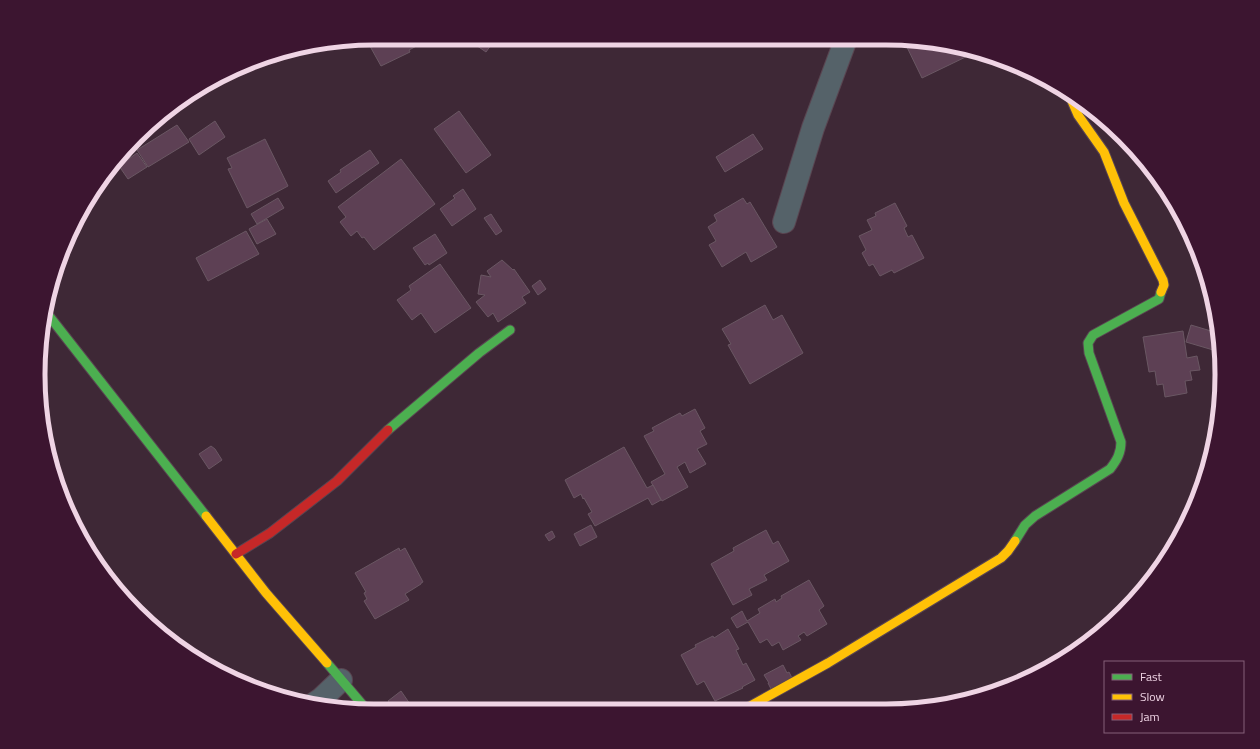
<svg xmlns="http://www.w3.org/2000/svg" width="1260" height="749" viewBox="0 0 1260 749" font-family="'Titillium Web',sans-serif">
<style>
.building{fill:#5d4054;stroke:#6a5763}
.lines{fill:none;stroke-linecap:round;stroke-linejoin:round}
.street-casing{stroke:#594551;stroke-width:24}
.fast-casing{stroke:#594551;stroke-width:11}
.slow-casing{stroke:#594551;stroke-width:11}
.jam-casing{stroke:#594551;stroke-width:11}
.street{stroke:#556269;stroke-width:22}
.fast{stroke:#4caf50;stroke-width:9}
.slow{stroke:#ffc107;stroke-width:9}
.jam{stroke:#c62828;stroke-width:9}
.rim{fill:none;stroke:#efd4e4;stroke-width:5}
</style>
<rect width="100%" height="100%" fill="#3e2836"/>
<!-- building -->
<g class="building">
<polygon points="374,38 427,38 428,40 409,50 410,52 381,66 366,39"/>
<polygon points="472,38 496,38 486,52 470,41"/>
<polygon points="903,39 908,39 976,52 922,78"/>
<polygon points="291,52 279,58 281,60 274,63 270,58 265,61 266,63 258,68 254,62 267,56"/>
<polygon points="459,111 491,155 466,173 434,129"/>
<polygon points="215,121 225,137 199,155 189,139"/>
<polygon points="177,125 189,142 148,167 137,150"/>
<polygon points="753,134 763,149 725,172 716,157"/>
<polygon points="265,139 288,186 247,208 228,169 232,168 227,158"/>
<polygon points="370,150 379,163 336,193 328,181 341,172 340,170"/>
<polygon points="137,153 147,167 128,179 119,166"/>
<polygon points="401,159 435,204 374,250 364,237 362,238 357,231 351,236 340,222 346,217 338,207"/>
<polygon points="463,189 476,209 452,226 440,209 455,198 453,196"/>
<polygon points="278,198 284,208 257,224 251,214"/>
<polygon points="743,198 747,204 750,202 777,247 751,262 746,252 722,267 709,245 716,241 708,227 717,221 714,215"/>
<polygon points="895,203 907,226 904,228 908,237 912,235 924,258 894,273 892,270 880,276 873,264 869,266 862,253 866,250 859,236 872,230 867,220 876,216 875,213"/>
<polygon points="491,214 502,231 496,235 484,218"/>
<polygon points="267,219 276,234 257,244 249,229"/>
<polygon points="246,231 259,254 208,281 196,258"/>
<polygon points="435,234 447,253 429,265 428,263 425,265 413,248"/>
<polygon points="502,260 513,270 514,269 530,292 522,297 526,303 498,322 493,313 488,317 476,302 485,295 478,294 481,275 491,277 487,271"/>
<polygon points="440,264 471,308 435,333 421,313 412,320 397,300 411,290 409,286"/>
<polygon points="540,280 546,289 538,295 532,286"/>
<polygon points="765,305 773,320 782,315 803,353 750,384 728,345 731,344 722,329"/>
<polygon points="1215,316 1216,316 1220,352 1186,342 1191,325 1211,331"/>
<polygon points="1183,331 1187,358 1197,356 1200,370 1190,371 1192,380 1185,381 1187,393 1165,397 1163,384 1157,385 1155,371 1149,372 1143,337"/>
<polygon points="695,409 705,428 700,431 707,444 697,449 706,464 690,473 685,462 677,467 688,487 662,501 651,482 665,474 644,436 654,431 652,428 680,413 682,416"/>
<polygon points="211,446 215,449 222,460 209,469 199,454"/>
<polygon points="624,447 647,488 653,485 661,500 652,505 648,498 595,526 588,514 592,512 584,498 583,499 581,494 574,498 565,480"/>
<polygon points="591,525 597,537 580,546 574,534"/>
<polygon points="766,530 773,544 778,541 789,561 764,575 767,580 749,589 752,595 733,605 711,564 734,551 733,548"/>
<polygon points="552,531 555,537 549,541 545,535"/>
<polygon points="399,548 400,551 405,548 423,582 421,583 421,584 405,594 409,600 375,619 364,601 367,599 364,593 366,592 355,573"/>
<polygon points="809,580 824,606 819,610 827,624 807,636 804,632 798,636 801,640 783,650 779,642 772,646 767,639 760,643 748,622 737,628 731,618 742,611 747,621 760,613 758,609 775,599 776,602 782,598 781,596"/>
<polygon points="728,629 739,649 736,650 743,665 746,663 755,680 742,687 743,688 715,701 704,681 697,685 681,655 696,647 695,645 713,636 714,638"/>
<polygon points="783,665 787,673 789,672 792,678 771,689 768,683 769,683 764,675"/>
<polygon points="401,691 410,704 400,710 395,710 388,701"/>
</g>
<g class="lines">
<!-- street casing -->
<g class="street-casing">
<g id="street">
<polyline points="784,222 813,128 846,39"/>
<polyline points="315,703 321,699 341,680"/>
</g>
</g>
<!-- fast casing -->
<g class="fast-casing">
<g id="fast">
<polyline points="46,312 206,516"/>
<polyline points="388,430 479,353 510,330"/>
<path d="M1015 541 1025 525 1035 516 1110 469C1117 460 1121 453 1121 442L1089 353 1088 343 1093 335 1159 299 1161 292"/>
<polyline points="327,663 367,710"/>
</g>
</g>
<!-- slow casing -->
<g class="slow-casing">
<g id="slow">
<polyline points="1068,92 1078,115 1104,152 1124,203 1163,280 1164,285 1161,292"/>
<polyline points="206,516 266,593 327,663"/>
<polyline points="743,710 828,663 1001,558 1008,551 1015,541"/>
</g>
</g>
<!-- jam casing -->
<g class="jam-casing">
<polyline id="jam" points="236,554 270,533 337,481 388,430"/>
</g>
<!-- street -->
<use href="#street" class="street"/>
<!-- fast -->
<use href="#fast" class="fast"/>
<!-- slow -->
<use href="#slow" class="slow"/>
<!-- jam -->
<use href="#jam" class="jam"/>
</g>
<!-- crop -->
<path d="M0 0H1260V749H0ZM374 45H886A329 329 0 0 1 1215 374V375A329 329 0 0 1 886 704H374A329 329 0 0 1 45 375V374A329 329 0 0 1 374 45Z" fill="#3c1530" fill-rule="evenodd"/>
<path class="rim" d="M374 45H886A329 329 0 0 1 1215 374V375A329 329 0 0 1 886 704H374A329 329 0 0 1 45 375V374A329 329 0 0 1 374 45Z"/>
<!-- legend -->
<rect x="1104" y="661" width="140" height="72" fill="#3c1530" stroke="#846178"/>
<rect x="1112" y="674" width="20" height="6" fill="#4caf50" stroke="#846178"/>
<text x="1140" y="681" font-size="12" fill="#efd4e4">Fast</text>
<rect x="1112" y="694" width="20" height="6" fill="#ffc107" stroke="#846178"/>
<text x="1140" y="701" font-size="12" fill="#efd4e4">Slow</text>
<rect x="1112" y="714" width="20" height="6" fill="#c62828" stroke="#846178"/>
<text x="1140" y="721" font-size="12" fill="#efd4e4">Jam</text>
</svg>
